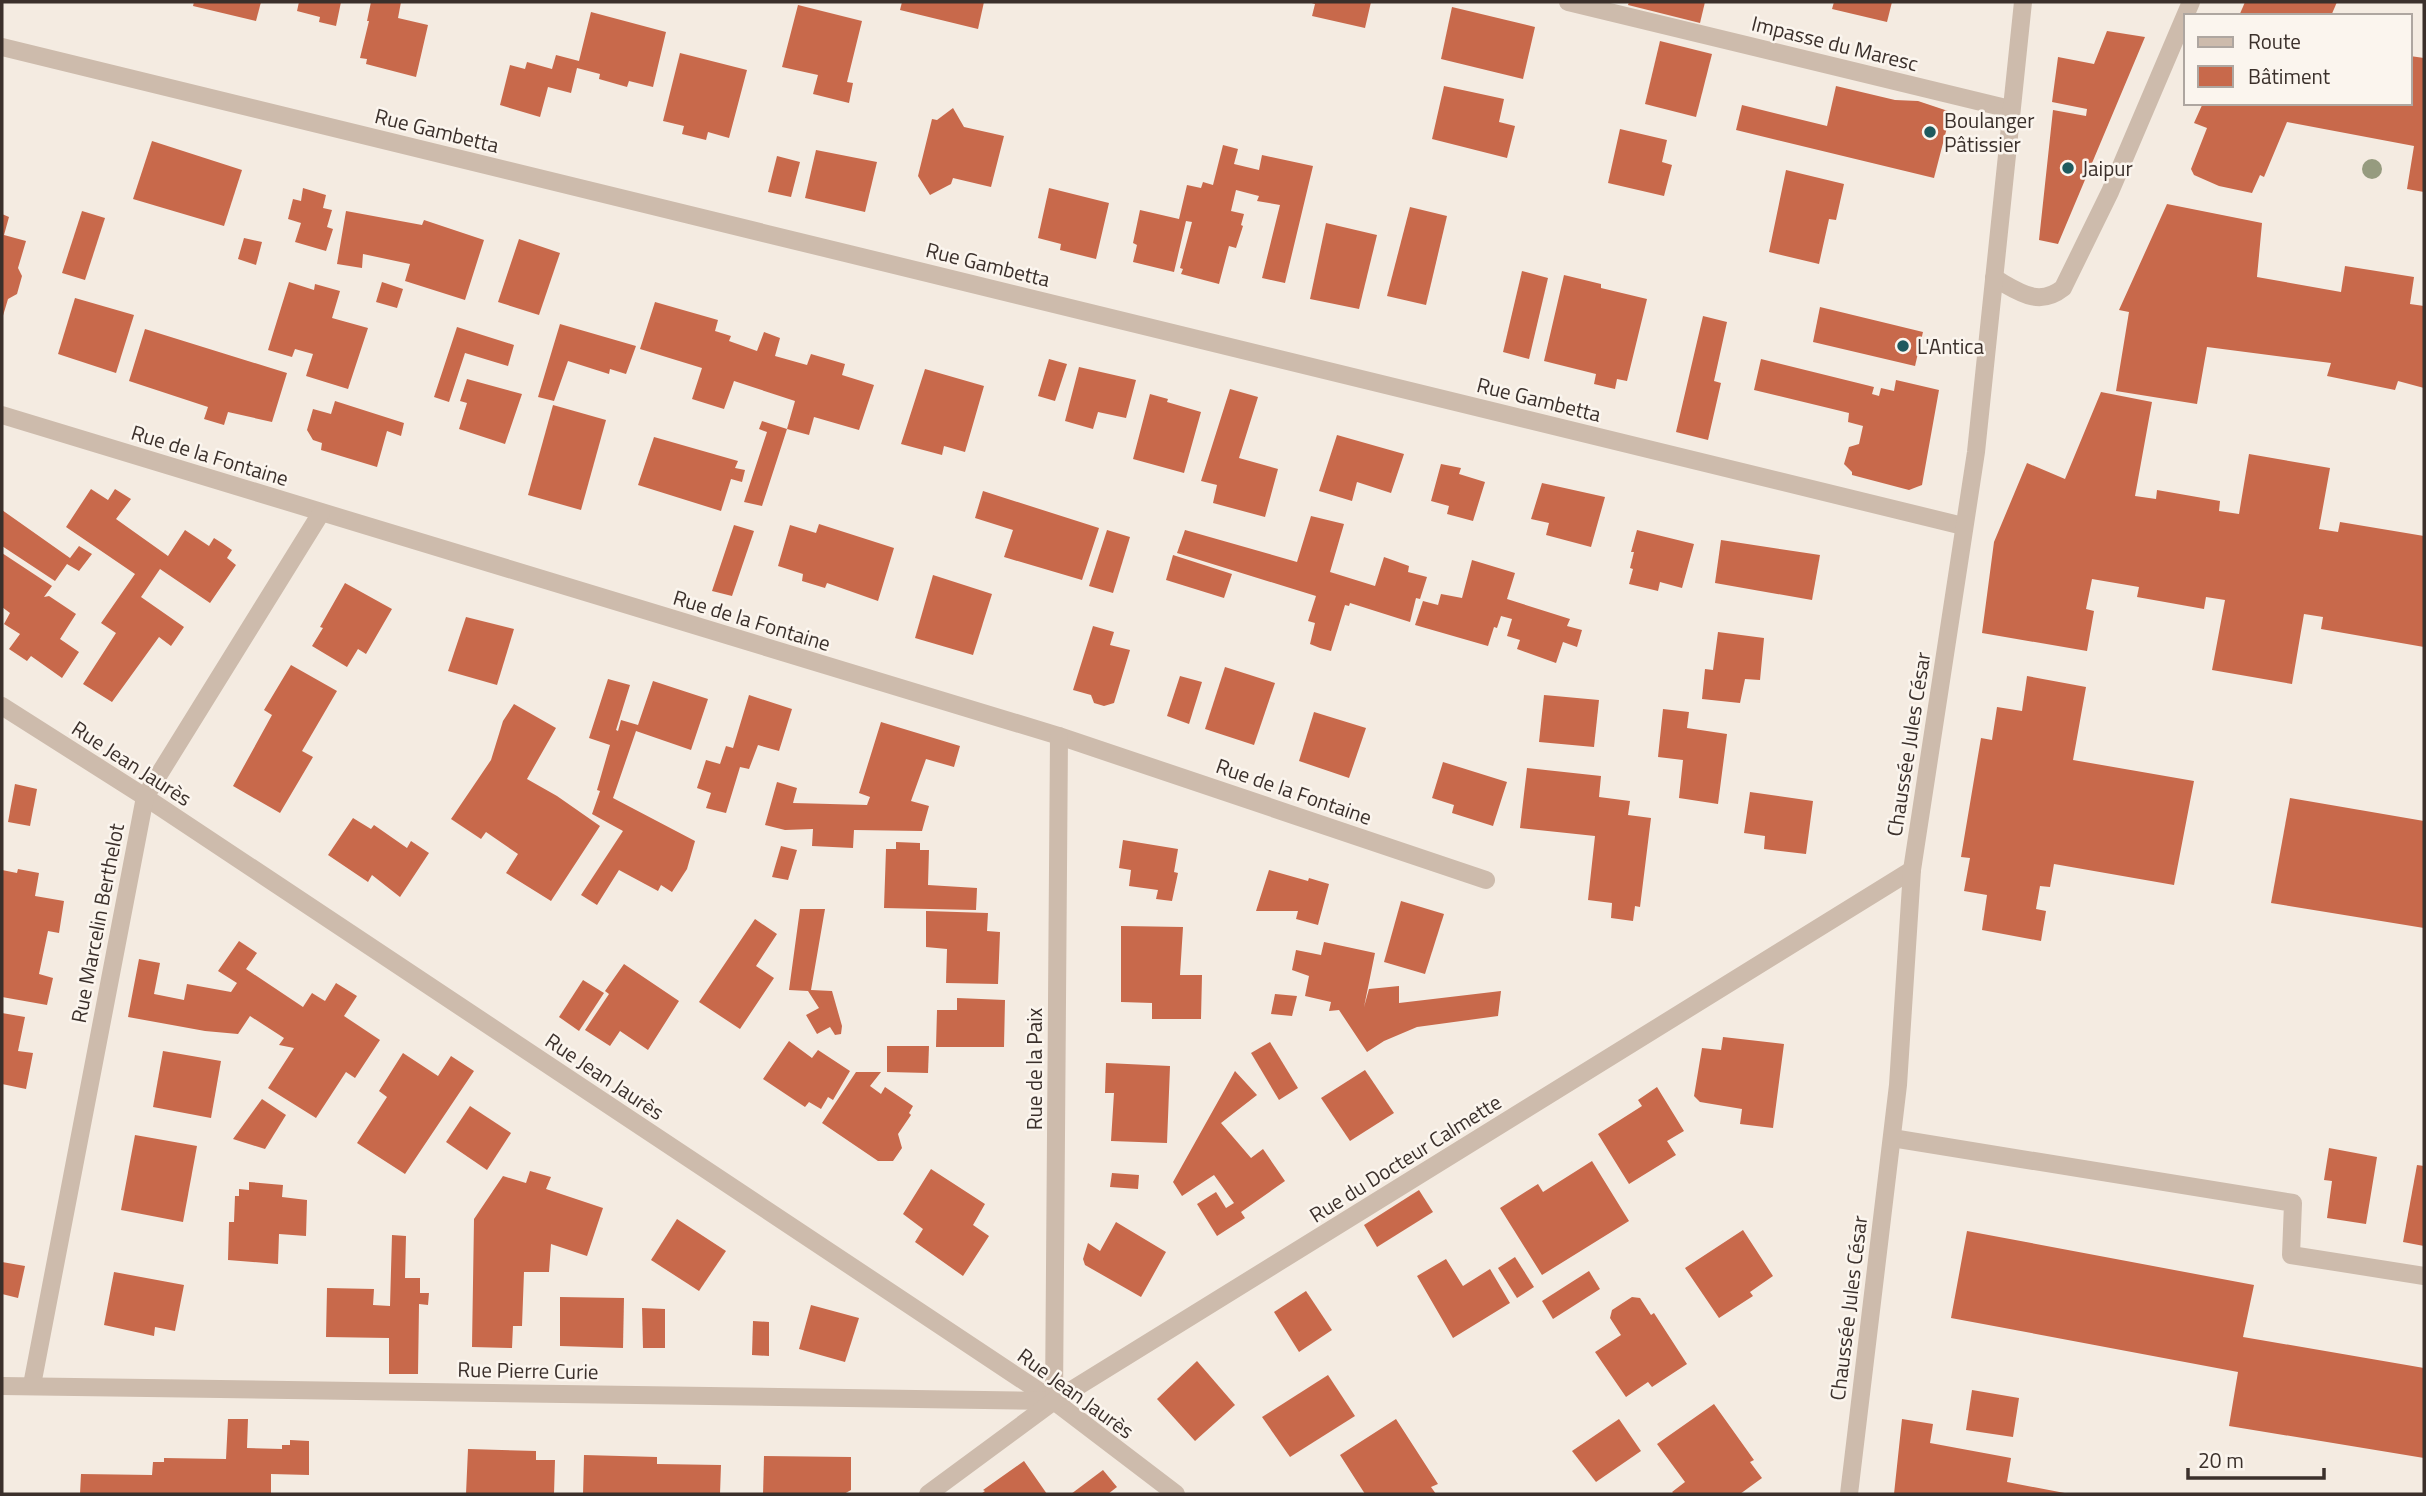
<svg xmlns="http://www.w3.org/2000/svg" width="2426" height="1496" viewBox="0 0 2426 1496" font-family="'Titillium Web',sans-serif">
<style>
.building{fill:#c8694b}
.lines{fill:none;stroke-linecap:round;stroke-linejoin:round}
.minor{stroke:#cdbbac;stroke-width:18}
.tree{fill:#969b7f}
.poi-dot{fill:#1f5a5e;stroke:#fbf5ee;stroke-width:2.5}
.labels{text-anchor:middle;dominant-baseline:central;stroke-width:5;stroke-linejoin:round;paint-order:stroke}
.street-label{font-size:21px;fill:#3b302b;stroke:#fbf5ee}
.poi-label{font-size:21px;fill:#3b302b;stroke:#fbf5ee;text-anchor:start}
</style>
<rect width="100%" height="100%" fill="#f4ebe1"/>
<!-- building -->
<g class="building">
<polygon points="194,2 261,2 256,21 193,6"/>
<polygon points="299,2 341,2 336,26 319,22 320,17 297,11"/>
<polygon points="371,2 401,2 398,18 428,25 416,77 366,64 367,59 360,58 369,21 367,21"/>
<polygon points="902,2 984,2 978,29 900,10"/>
<polygon points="1308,2 1371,2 1365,28 1312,16 1315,4"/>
<polygon points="1629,2 1705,2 1700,23 1628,5"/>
<polygon points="1834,2 1892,2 1887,22 1832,9"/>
<polygon points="2245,2 2337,2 2331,16 2239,16"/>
<polygon points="798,5 862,21 847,82 853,83 849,103 813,94 818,75 782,67"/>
<polygon points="1452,7 1535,27 1523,79 1441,59"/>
<polygon points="591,12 666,32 653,87 629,81 627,87 599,79 600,74 577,68 571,93 548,87 540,117 500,105 510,65 525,69 527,62 552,69 556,55 579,61"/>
<polygon points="2107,31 2145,37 2058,244 2039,240 2053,110 2086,116 2087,109 2052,102 2058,57 2094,64"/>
<polygon points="1660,41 1712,54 1696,117 1645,104"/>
<polygon points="680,53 747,70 729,138 708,132 706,140 682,134 684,126 663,121"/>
<polygon points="2410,56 2424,58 2424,192 2407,189 2414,146 2287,122 2264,177 2260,175 2252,193 2219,186 2194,175 2191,169 2207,128 2194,123 2203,103 2410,103"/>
<polygon points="1444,86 1504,99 1499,122 1515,126 1507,158 1432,139"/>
<polygon points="1836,86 1895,100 1918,101 1951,112 1934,178 1736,130 1742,105 1827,126"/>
<polygon points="953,108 964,127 1004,136 991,187 953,178 951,184 930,195 918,176 932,119 937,120"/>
<polygon points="1620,129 1667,140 1662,162 1672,165 1664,196 1608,183"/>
<polygon points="152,141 242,170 224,226 133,199"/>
<polygon points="1223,145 1238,149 1234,164 1259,170 1262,155 1313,166 1285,283 1262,278 1280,205 1257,201 1259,196 1236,190 1231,211 1244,214 1241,225 1243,226 1236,248 1229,246 1219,284 1181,274 1183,269 1180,268 1192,222 1186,221 1174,272 1133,262 1137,245 1133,243 1140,210 1179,219 1187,185 1201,188 1203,182 1213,185"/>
<polygon points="816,150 877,162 865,212 805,198"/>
<polygon points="777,156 800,162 791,197 768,192"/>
<polygon points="1786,170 1844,184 1836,220 1829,219 1819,264 1769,252"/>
<polygon points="303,188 326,195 323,208 332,210 327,227 333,229 326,251 295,242 301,223 288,219 293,199 301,201"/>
<polygon points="1049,188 1109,203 1096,259 1060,250 1061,244 1038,238"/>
<polygon points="2167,204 2262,223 2257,277 2341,292 2345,266 2414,277 2410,304 2424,306 2424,388 2398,381 2395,390 2327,376 2331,363 2207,347 2197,404 2116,391 2129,312 2119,310"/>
<polygon points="1410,207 1447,216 1426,305 1387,296"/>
<polygon points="82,211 105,218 85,280 62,273"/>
<polygon points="346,211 422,225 424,220 484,240 465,300 405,281 410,264 363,254 362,268 337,264"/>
<polygon points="2,214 9,217 4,235 26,241 18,268 22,276 17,294 8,299 2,319"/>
<polygon points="1326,223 1377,235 1359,309 1310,299"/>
<polygon points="244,238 262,242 256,265 238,259"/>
<polygon points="519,239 560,253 539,315 498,302"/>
<polygon points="1522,271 1548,278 1529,359 1503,352"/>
<polygon points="1564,275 1601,284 1601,288 1647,299 1627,381 1617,379 1615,389 1594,384 1596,374 1544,361"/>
<polygon points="289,282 314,290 315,284 340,291 332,318 368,328 348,389 306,376 313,354 295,349 292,357 268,350"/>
<polygon points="382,282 403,289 397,308 376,302"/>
<polygon points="75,298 134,315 116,373 58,354"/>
<polygon points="655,302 718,320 715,331 731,336 729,341 757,351 764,332 780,338 775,356 807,365 811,354 845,364 842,375 874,385 859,430 814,417 809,435 787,429 795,401 734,381 724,409 692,399 702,368 640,349"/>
<polygon points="1820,307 1923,332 1915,366 1813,342"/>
<polygon points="1703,316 1727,322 1714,381 1721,383 1708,440 1676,432"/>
<polygon points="560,324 636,346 626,374 610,369 609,374 568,361 554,401 538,397"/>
<polygon points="457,327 514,345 508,366 465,353 449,402 434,397"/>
<polygon points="145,329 287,373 272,422 228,412 224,425 204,419 208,407 129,381"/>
<polygon points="1049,359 1067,364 1055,401 1038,396"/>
<polygon points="1761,359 1874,387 1872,394 1879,396 1881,388 1894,391 1896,380 1939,390 1922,485 1909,490 1852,475 1852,472 1844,464 1849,447 1859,444 1863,426 1848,422 1849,413 1754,390"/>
<polygon points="1079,367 1136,380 1126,418 1098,412 1093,429 1065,421"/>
<polygon points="925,369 984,386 965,452 944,446 942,455 901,444"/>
<polygon points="467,379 522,394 505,444 459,429 467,403 460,401"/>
<polygon points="1230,389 1258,397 1239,458 1278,469 1265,517 1213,503 1217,485 1201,481"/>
<polygon points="2101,392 2152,402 2135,496 2156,499 2157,490 2220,501 2219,511 2239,514 2249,454 2330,468 2319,529 2338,532 2340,522 2424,536 2424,647 2321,629 2323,617 2304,614 2292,684 2212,670 2225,600 2206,597 2204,609 2137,597 2139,587 2092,579 2086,609 2094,611 2087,651 1982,633 1994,542 2027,463 2065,479"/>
<polygon points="1150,394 1168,399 1167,402 1201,412 1184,473 1133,459"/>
<polygon points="335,401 404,423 401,436 387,431 377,467 321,450 322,443 313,440 307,430 313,409 331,414"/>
<polygon points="553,405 606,420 581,510 528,495"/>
<polygon points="762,421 787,429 762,506 744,502 767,432 759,429"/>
<polygon points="1337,435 1404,454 1391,493 1357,482 1352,501 1319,491"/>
<polygon points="654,437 738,461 735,468 745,470 742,482 731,479 721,511 638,485"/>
<polygon points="1441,464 1461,468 1459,474 1485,482 1473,521 1447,514 1449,506 1431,501"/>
<polygon points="1542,483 1605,497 1591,547 1546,535 1549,523 1531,519"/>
<polygon points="91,489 108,500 115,489 131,499 116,519 168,556 185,530 209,546 214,538 222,543 232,550 227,558 236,565 210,603 160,569 141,597 184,627 171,646 159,637 112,702 83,684 116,633 101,623 135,574 66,527"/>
<polygon points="983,491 1099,528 1082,580 1004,557 1013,530 975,518"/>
<polygon points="2,510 70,558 79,546 92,554 79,571 67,564 55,581 2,546"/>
<polygon points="1311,516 1344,524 1330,572 1375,586 1384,557 1409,566 1408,572 1427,577 1420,599 1416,598 1410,622 1350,603 1349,606 1345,605 1331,651 1320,648 1310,644 1315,623 1308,621 1316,596 1177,553 1185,530 1297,562"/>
<polygon points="819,524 894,548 878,601 827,583 825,588 802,581 803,574 778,566 790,525 816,533"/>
<polygon points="734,525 754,531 732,596 712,591"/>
<polygon points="1107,530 1130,537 1113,593 1089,586"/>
<polygon points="1637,530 1694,544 1682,588 1660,582 1658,591 1629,584 1633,569 1630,568 1634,552 1631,552"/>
<polygon points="1721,540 1820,555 1812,600 1715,583"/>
<polygon points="2,553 52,586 44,597 49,596 76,614 60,639 79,652 62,678 31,656 27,661 9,649 20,634 4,624 10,613 2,607"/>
<polygon points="1173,555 1232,574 1224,598 1166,580"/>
<polygon points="1472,560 1515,573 1507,599 1570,619 1567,626 1582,630 1577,647 1563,642 1556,663 1517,649 1520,640 1507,636 1512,619 1501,616 1497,628 1494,627 1488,646 1415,625 1423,601 1438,605 1441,594 1462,598"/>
<polygon points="933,575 992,594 973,655 915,638"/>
<polygon points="345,583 392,609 366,654 358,649 347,667 312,646 323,628 320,627"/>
<polygon points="466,617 514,629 497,685 448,671"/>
<polygon points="1093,626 1114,632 1110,645 1130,650 1114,703 1104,706 1094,703 1091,695 1073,690"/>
<polygon points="1718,632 1764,638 1760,680 1745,679 1740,703 1702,699 1705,669 1713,670"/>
<polygon points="291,665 337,691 302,751 313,757 280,813 233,786 272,715 264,710"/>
<polygon points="1225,667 1275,683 1254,745 1205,729"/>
<polygon points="1180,676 1202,682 1189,724 1167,716"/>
<polygon points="2027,676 2086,687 2073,760 2194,781 2174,885 2054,864 2050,887 2040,886 2036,909 2046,911 2041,941 1982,930 1987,895 1964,891 1970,858 1961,857 1981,738 1992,740 1997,707 2022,711"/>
<polygon points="608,679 630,685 616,730 618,731 621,720 638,725 653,681 708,699 691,750 636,731 613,798 695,841 687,869 672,892 661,885 658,891 619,870 597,905 581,895 623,831 592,814 600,791 597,790 610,745 589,738"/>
<polygon points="749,695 792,709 779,751 758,745 749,769 740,767 726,813 706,808 711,793 697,788 706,760 720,764 726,746 733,748"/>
<polygon points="1544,695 1599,700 1594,747 1539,742"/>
<polygon points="514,704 556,728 527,779 557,796 600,826 551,901 506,873 518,854 486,832 481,839 451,819 491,760 503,721"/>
<polygon points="1663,709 1689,712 1687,728 1727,734 1718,804 1679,798 1683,760 1658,757"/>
<polygon points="1314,712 1366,728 1349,778 1299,761"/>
<polygon points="881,722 960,746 954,767 926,759 911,801 929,806 922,831 854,830 853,848 812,846 813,829 785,830 765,825 777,782 797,788 793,803 867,805 870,797 859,793"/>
<polygon points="1443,762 1507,782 1493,826 1452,813 1454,805 1432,798"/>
<polygon points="1527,768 1601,776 1599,797 1630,801 1628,815 1651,818 1640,907 1635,906 1633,921 1611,918 1612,903 1588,900 1595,836 1520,828"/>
<polygon points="15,784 37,789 30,826 8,822"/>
<polygon points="1750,792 1813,801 1806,854 1764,849 1765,836 1744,833"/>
<polygon points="2290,798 2424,821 2424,928 2271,903"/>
<polygon points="353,818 371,829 374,825 407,848 411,841 429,853 400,897 372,875 368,882 328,855"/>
<polygon points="1123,840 1178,849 1174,872 1178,873 1172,901 1156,899 1158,890 1129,886 1131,870 1119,868"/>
<polygon points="896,842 920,843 920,850 929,850 928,885 977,888 976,910 884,908 886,849 896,849"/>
<polygon points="781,846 797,850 788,880 772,877"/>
<polygon points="18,869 39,873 35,896 64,901 59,933 48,931 39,974 53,978 47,1005 2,997 2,870 17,873"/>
<polygon points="1269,870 1308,881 1309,878 1329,884 1318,925 1296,919 1298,911 1256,911"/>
<polygon points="1401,901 1444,914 1425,974 1384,962"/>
<polygon points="800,909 825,909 811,990 832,991 842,1026 841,1034 835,1035 830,1027 817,1034 806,1015 819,1008 808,991 789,990"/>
<polygon points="926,911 988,913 987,931 1000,932 998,984 946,983 947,949 926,947"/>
<polygon points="755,919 777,934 756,966 774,978 740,1029 699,1002"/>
<polygon points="1121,926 1183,927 1180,975 1202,975 1201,1019 1152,1019 1152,1003 1121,1002"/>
<polygon points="239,941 257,953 246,969 303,1007 312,993 325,1001 336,983 357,996 344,1016 380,1040 355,1078 346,1072 316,1118 268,1088 294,1048 279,1045 284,1038 250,1016 238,1034 205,1031 128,1017 139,959 160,963 154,994 184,1000 187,984 231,992 237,983 218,971"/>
<polygon points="1324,942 1375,953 1364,1007 1369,989 1399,986 1399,1003 1501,991 1498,1016 1417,1027 1384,1041 1367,1052 1339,1010 1329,1011 1331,1002 1305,996 1309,976 1292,970 1296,950 1321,955"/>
<polygon points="624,964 679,1001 648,1050 620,1031 610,1046 585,1030 609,994 605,991"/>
<polygon points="583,980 604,993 579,1031 559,1017"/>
<polygon points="1275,994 1297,996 1292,1016 1271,1014"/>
<polygon points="957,998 1005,1000 1004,1047 936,1047 937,1010 957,1010"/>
<polygon points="2,1013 25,1017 18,1051 33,1053 26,1089 2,1084"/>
<polygon points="1723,1037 1784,1044 1773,1128 1740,1124 1742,1109 1700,1102 1694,1096 1702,1048 1721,1050"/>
<polygon points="789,1041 812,1058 818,1050 850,1071 833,1100 828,1097 821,1109 809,1102 805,1107 763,1079"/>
<polygon points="1270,1042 1298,1088 1279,1100 1251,1053"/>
<polygon points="887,1046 929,1046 928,1073 887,1072"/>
<polygon points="163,1051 221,1061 211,1118 153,1107"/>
<polygon points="403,1053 438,1076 451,1056 474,1071 405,1174 357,1143 387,1097 379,1091"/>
<polygon points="1106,1063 1170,1066 1167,1143 1111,1141 1114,1093 1105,1093"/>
<polygon points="1365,1070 1394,1113 1350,1141 1321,1098"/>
<polygon points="1235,1071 1257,1095 1221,1123 1251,1158 1263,1149 1285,1181 1241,1212 1245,1218 1217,1236 1197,1204 1216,1192 1226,1208 1234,1203 1214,1175 1182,1196 1173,1182"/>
<polygon points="856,1072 881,1072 870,1086 881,1094 885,1087 913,1106 909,1113 911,1115 898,1134 902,1148 893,1161 878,1161 822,1123"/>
<polygon points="1657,1087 1684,1131 1667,1141 1676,1155 1629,1184 1598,1134 1642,1106 1638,1100"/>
<polygon points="262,1099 286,1115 265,1149 233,1139"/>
<polygon points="470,1106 511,1133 487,1170 446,1142"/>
<polygon points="135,1135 197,1146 183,1222 121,1210"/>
<polygon points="2329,1148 2377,1157 2366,1224 2327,1218 2332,1181 2324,1180"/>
<polygon points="1592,1161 1629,1221 1542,1275 1500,1208 1538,1184 1543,1192"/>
<polygon points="2417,1165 2424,1166 2424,1246 2403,1242"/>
<polygon points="931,1169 985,1204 973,1225 989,1236 963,1276 915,1242 923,1229 903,1214"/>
<polygon points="530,1171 551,1177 546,1189 603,1208 587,1256 551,1244 549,1272 524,1272 522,1326 513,1326 512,1348 472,1347 474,1219 503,1176 526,1183"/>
<polygon points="1112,1173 1139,1175 1138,1189 1110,1187"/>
<polygon points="249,1182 283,1185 282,1197 307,1200 306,1236 279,1234 278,1264 228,1260 229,1222 234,1222 235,1196 239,1196 239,1189 249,1190"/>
<polygon points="1419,1190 1433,1212 1377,1247 1364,1225"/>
<polygon points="677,1219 726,1251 699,1291 651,1260"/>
<polygon points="1116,1222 1166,1252 1141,1297 1085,1265 1083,1259 1088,1243 1100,1251"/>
<polygon points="1743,1230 1773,1276 1750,1292 1753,1296 1719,1318 1685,1268"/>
<polygon points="1967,1231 2254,1285 2243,1337 2424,1368 2424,1458 2229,1426 2238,1372 1951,1318"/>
<polygon points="392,1235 406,1236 405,1278 420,1278 420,1293 429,1293 428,1305 419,1304 418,1374 389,1374 389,1338 326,1337 327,1288 374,1289 373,1305 390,1306"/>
<polygon points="1515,1257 1534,1287 1517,1298 1498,1268"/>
<polygon points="1446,1259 1463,1286 1490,1269 1510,1303 1453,1338 1417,1276"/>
<polygon points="2,1262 25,1266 18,1298 2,1294"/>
<polygon points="1589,1271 1600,1289 1553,1319 1542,1301"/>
<polygon points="114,1272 184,1285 175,1331 155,1327 154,1336 104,1325"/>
<polygon points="1306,1291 1332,1330 1299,1352 1274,1312"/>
<polygon points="560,1297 624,1298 623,1348 560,1346"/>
<polygon points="1632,1297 1640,1298 1651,1315 1654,1313 1687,1364 1652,1387 1648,1382 1626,1397 1595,1352 1621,1335 1610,1318 1612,1310"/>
<polygon points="811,1305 859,1318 845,1362 799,1349"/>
<polygon points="642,1308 665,1309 665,1348 643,1348"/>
<polygon points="753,1321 769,1322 769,1356 752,1355"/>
<polygon points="1197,1361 1235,1405 1195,1441 1157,1399"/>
<polygon points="1328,1375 1355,1416 1290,1457 1262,1417"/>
<polygon points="1972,1390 2019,1398 2013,1437 1966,1430"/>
<polygon points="1714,1404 1754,1460 1750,1462 1762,1478 1740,1494 1674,1494 1672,1492 1685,1482 1657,1444"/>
<polygon points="228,1419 248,1419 247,1448 282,1449 282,1445 290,1445 290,1440 309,1441 309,1475 271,1474 271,1494 80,1494 81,1474 152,1475 153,1462 164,1462 164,1458 226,1459"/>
<polygon points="1396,1419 1438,1484 1431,1487 1436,1494 1365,1494 1340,1455"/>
<polygon points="1619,1419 1641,1451 1596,1482 1572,1451"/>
<polygon points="1902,1419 1933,1424 1930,1443 2011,1458 2007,1482 2070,1494 1894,1494"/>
<polygon points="468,1449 536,1451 536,1460 555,1460 554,1494 466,1494"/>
<polygon points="584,1455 657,1457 657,1464 721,1465 720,1494 583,1494"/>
<polygon points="764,1456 851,1457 851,1490 844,1494 763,1494"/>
<polygon points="1024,1461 1047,1494 981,1494 985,1491 983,1490"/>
<polygon points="1103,1470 1117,1487 1108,1494 1071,1494"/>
</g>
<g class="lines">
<!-- minor -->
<g class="minor">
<polyline points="1568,2 2010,109"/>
<polyline points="2,47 1963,526"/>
<path d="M1994 278C2018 291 2038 308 2063 288L2110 192 2191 2"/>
<polyline points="2,415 1059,736 1486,880"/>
<polyline points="2,706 145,797 1054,1401 1176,1494"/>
<polyline points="1892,1138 2293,1203 2291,1255 2424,1276"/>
<polyline points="32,1385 145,797 321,513"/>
<polyline points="2,1386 1054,1401"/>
<polyline points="1054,1401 1059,736"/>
<polyline points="928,1494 1054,1401 1912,870"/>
<polyline points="1849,1494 1898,1085 1912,870 1976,452 2023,2"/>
</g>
</g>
<!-- trees -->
<circle class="tree" cx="2372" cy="169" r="10"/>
<!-- markers -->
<g class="poi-dot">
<circle cx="1930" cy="132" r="7"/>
<circle cx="2068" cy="168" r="7"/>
<circle cx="1903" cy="346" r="7"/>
</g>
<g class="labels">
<!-- street labels -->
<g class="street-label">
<text transform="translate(1835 43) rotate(14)">Impasse du Maresc</text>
<text transform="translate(437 130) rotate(14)">Rue Gambetta</text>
<text transform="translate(988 264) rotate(14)">Rue Gambetta</text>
<text transform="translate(1539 399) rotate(14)">Rue Gambetta</text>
<text transform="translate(210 455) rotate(17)">Rue de la Fontaine</text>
<text transform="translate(752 620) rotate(17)">Rue de la Fontaine</text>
<text transform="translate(1908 744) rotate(-81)">Chaussée Jules César</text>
<text transform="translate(132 763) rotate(33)">Rue Jean Jaurès</text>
<text transform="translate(1294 791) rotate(19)">Rue de la Fontaine</text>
<text transform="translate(97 923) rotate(-79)">Rue Marcelin Berthelot</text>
<text transform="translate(1034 1069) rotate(-90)">Rue de la Paix</text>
<text transform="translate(605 1076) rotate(34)">Rue Jean Jaurès</text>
<text transform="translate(1405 1158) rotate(-32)">Rue du Docteur Calmette</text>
<text transform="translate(1848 1308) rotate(-83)">Chaussée Jules César</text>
<text transform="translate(528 1370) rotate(1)">Rue Pierre Curie</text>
<text transform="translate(1076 1393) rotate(36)">Rue Jean Jaurès</text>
</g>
<!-- poi labels -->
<g class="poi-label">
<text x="1944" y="120">Boulanger<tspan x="1944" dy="24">Pâtissier</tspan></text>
<text x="2082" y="168">Jaipur</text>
<text x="1917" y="346">L'Antica</text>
</g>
</g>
<!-- border -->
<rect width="2426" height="1496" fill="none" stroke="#3b302b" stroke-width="7"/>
<!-- legend -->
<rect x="2184" y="14" width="228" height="91" fill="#fbf5ee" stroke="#aea6a0" stroke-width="2"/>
<rect x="2198" y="37" width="35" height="10" fill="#cdbbac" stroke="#aea6a0" stroke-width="2"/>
<text x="2248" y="49" font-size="21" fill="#3b302b">Route</text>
<rect x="2198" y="66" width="35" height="21" fill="#c8694b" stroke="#aea6a0" stroke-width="2"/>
<text x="2248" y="84" font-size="21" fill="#3b302b">Bâtiment</text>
<!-- scale -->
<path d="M2188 1468v10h136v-10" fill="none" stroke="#3b302b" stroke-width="3.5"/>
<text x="2198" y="1468" font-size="21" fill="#3b302b" stroke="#fbf5ee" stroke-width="5" paint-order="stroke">20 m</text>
</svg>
